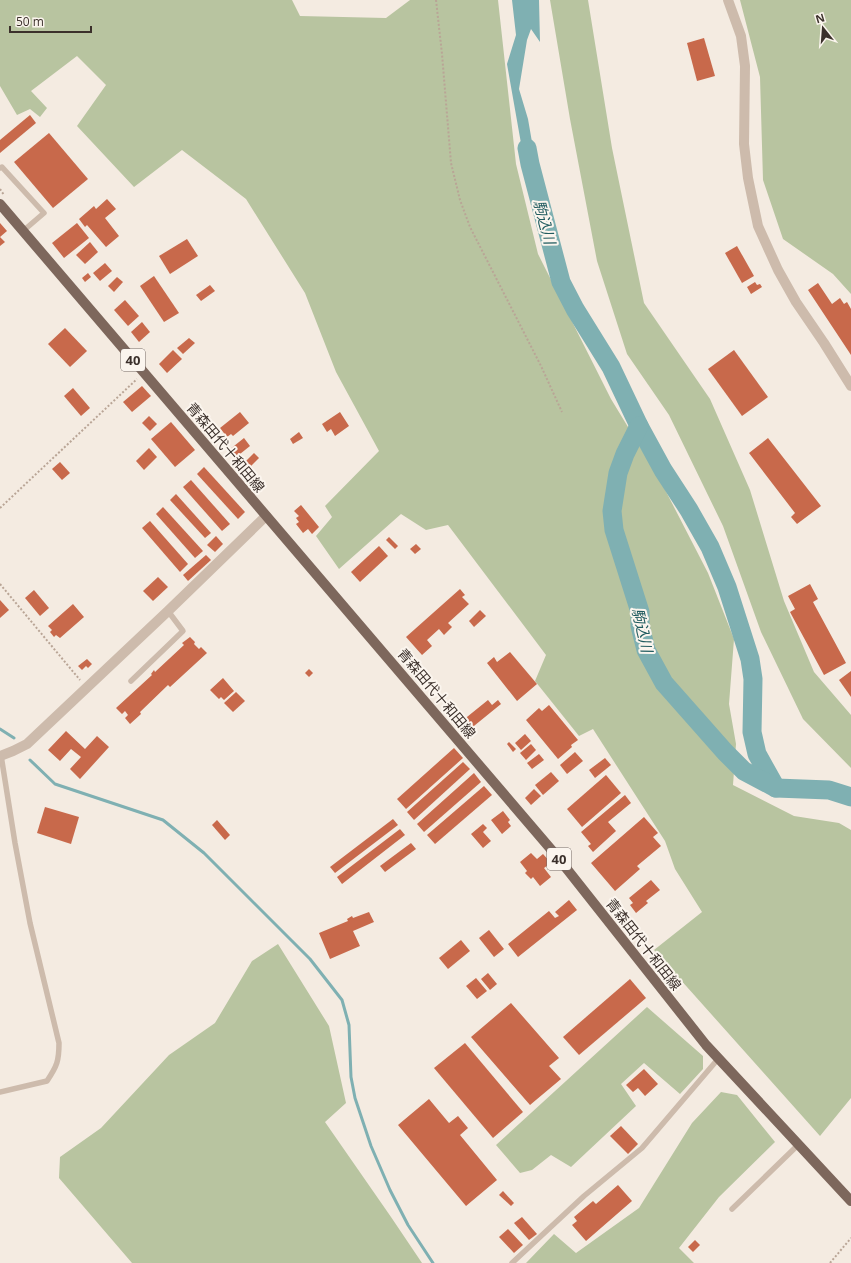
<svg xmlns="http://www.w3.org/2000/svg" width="851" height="1263" viewBox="0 0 851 1263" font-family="'Open Sans','Noto Sans JP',sans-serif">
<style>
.green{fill:#b8c4a0}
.water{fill:#7fb0b2}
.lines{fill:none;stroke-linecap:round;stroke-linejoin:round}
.stream{stroke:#7fb0b2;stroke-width:3}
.river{stroke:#7fb0b2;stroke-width:19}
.building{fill:#c8694b}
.path{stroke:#b9a596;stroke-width:2;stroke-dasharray:2 2;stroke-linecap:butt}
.service{stroke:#cdbbac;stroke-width:5.5}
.minor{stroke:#cdbbac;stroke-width:10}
.primary{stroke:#7d675c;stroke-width:10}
.labels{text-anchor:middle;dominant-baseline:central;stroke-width:4;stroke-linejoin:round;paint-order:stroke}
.shield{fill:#fbf5ee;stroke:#756b66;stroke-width:1}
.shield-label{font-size:13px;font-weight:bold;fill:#3b302b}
.street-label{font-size:14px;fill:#3b302b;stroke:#fbf5ee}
.water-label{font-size:15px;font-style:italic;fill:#1f5a5e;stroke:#fbf5ee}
</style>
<rect width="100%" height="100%" fill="#f4ebe1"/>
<!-- green -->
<g class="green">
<polygon points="0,0 292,0 300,16 386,18 410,0 498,0 516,164 538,254 611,399 659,478 708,573 734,639 729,704 736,744 733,785 794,816 839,823 851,830 851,1098 820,1136 654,950 702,912 675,869 665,841 593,729 579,736 535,681 546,655 448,525 426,530 401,514 339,569 316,536 332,517 325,506 379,451 336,372 305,293 246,199 182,150 134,187 77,126 106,85 77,56 31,91 47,108 40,117 30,109 17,115 0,86"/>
<polygon points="550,0 588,0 612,148 644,303 710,399 750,490 784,601 814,672 851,715 851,768 803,719 761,632 723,526 669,415 627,354 597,261 570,119"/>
<polygon points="740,0 851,0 851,294 833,274 783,239 763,180 760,77"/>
<polygon points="278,944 329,1026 346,1103 325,1122 391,1217 422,1263 132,1263 59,1178 60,1157 101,1128 169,1055 215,1023 252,961"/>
<polygon points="647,1007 703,1056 703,1069 680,1094 644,1063 621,1084 636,1106 571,1167 551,1155 532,1170 520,1173 496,1145"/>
<polygon points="721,1092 737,1095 775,1142 719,1197 679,1248 694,1263 526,1263 554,1234 576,1253 639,1208 692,1123"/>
</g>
<!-- water -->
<polygon class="water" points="512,0 539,0 540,42 531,29 527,40 519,89 528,119 533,148 532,188 522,149 507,64 516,35"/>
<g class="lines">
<!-- stream -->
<g class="stream">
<polyline points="0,729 14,738"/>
<polyline points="30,760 55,784 163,820 204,853 310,959 342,1000 349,1025 351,1077 355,1098 371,1146 390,1190 408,1225 433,1263"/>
</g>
<!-- river -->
<g class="river">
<polyline points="527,148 530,164 561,282 575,309 611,367 639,426 663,470 689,510 710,547 727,587 750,659 753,679 752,732 757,754 776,788"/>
<polyline points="639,426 625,454 618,473 612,511 614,530 640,612 640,626 646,650 664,683 725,752 744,771 776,788 829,790 851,797"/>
</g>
</g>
<!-- building -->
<g class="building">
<polygon points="704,38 715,76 697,81 687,43"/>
<polygon points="30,115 36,123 0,153 0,140"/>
<polygon points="49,133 88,179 53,208 14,162"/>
<polygon points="107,199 116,209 105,218 119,236 106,247 87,225 85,227 79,219 94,206 96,209"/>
<polygon points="0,223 7,231 0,237 5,242 0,246"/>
<polygon points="77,223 89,238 64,258 52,243"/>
<polygon points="187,239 198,256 170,274 159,256"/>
<polygon points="90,242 98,252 85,264 76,255"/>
<polygon points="737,246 754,276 742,283 725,253"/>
<polygon points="105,263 112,271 100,281 93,273"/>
<polygon points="88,273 91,277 85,282 82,278"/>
<polygon points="154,276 179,313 164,322 140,286"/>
<polygon points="117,277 123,282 114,292 108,286"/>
<polygon points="755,282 757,285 760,284 762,287 751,294 747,287"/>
<polygon points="818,283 832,304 840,298 844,304 847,302 851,309 851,355 808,290"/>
<polygon points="210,285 215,291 201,301 196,295"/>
<polygon points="125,300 139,316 128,326 114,310"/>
<polygon points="142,322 150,332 139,342 131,332"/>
<polygon points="65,328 87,351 70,367 48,344"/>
<polygon points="189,338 195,343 183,354 177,348"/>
<polygon points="173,350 182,359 167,373 159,364"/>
<polygon points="734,350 768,397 742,416 708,369"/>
<polygon points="142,386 151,396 132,412 123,402"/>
<polygon points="73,388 90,408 81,416 64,396"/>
<polygon points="240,412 249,423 233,436 231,434 227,437 220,428"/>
<polygon points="340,412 349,426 335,436 331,429 327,432 322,424"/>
<polygon points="149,416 157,424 150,431 142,423"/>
<polygon points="171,422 195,450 175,467 151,439"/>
<polygon points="299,432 303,438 293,444 290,439"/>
<polygon points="244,438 250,446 235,458 229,450"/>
<polygon points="768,438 821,506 797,524 791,517 795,513 749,453"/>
<polygon points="149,448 157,457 144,470 136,461"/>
<polygon points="254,453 259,458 250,467 245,462"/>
<polygon points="60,462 70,473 62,480 52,469"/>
<polygon points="204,467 245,512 238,519 197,474"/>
<polygon points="191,480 230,524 222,531 183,487"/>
<polygon points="176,494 211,533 205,538 170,500"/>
<polygon points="301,505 319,527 312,534 308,529 303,533 296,524 299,522 296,518 299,516 294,511"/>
<polygon points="163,507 203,551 195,558 156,514"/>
<polygon points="150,521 188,564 180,572 142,528"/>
<polygon points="216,536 223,544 215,552 207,545"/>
<polygon points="389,537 398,546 395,549 386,540"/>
<polygon points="416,544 421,549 415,554 410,549"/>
<polygon points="379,546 388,556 360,582 351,572"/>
<polygon points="206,555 211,560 188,581 183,575"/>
<polygon points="158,577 168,587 153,601 143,591"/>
<polygon points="810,584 818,599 813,602 846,663 824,675 790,612 795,609 788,596"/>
<polygon points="460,589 465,595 462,597 469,604 448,623 452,627 444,635 439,629 427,640 432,646 422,655 406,637"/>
<polygon points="34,590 49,608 40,616 25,598"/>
<polygon points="0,600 9,610 0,618"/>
<polygon points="73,604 84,617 60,638 56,635 54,637 50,632 52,630 48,626"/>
<polygon points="480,610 486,616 474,627 469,621"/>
<polygon points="190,637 195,642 194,644 199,649 201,647 207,653 170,687 168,685 140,712 141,714 130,724 125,718 128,715 125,711 122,714 116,708 152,675 151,674 154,670 155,672 184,645 182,643"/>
<polygon points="510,652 537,684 517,701 487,663 494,657 497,662"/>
<polygon points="87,659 92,664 88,668 86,666 82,670 78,666"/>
<polygon points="309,669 313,673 309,677 305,673"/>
<polygon points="851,671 851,697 839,680"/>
<polygon points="223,678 234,691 224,700 221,697 219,699 210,690"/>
<polygon points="236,692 245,701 233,712 224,703"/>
<polygon points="488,700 492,705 498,700 501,704 469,730 462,721"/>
<polygon points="549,705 578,740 571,745 572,747 558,759 526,720 539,708 542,711"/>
<polygon points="66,731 85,749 97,736 109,747 80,779 70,769 81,757 71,749 60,761 48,750"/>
<polygon points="525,734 531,741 521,750 515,743"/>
<polygon points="509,742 516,749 513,752 507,744"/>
<polygon points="531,744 536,750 526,760 520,753"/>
<polygon points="454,748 463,758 406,809 397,799"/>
<polygon points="575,752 583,761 567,774 560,765"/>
<polygon points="539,754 544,760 532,769 527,763"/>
<polygon points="605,758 611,765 595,778 589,770"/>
<polygon points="463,762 470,769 414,820 407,812"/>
<polygon points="551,772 559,781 543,795 535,785"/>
<polygon points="474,773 481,782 424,832 417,824"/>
<polygon points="606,775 621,793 582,827 567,809"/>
<polygon points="484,786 492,795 435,844 427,835"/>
<polygon points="534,789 541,796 531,805 525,798"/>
<polygon points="625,795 631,803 608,822 616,831 593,852 588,846 591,844 581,832"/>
<polygon points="45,807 79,817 71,844 37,833"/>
<polygon points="503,811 510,820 508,822 511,826 502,834 491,820"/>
<polygon points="644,817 658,833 653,837 661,846 637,866 640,869 615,891 591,863"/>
<polygon points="393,819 398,825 335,873 330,867"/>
<polygon points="217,820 230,835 225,840 212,825"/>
<polygon points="483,824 487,828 483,832 491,841 483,848 471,834"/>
<polygon points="400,829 405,835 342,884 337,877"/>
<polygon points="411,843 416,849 385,872 380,866"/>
<polygon points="531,853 537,859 543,854 551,863 544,868 551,877 540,886 533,877 531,879 525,873 527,871 520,862"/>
<polygon points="651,880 660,890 646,901 648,903 636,913 630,905 633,903 629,898"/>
<polygon points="569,900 577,910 518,957 508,944 549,911 555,918 559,916 555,912"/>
<polygon points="369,912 374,922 353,931 360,946 330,959 319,933 348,921 347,919 352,916 353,918"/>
<polygon points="489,930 504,949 494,957 479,938"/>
<polygon points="461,940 470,951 448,969 439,958"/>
<polygon points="488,973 497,984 490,990 481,979"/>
<polygon points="476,978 487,991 477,999 466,986"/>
<polygon points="630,979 646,998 579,1055 563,1037"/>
<polygon points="511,1003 559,1058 549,1066 561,1079 530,1105 471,1037"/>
<polygon points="465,1043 523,1112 493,1138 434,1068"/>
<polygon points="644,1069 658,1084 645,1096 638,1088 633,1092 626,1085"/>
<polygon points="429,1099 449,1123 458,1116 468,1128 460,1135 497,1180 466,1206 398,1125"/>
<polygon points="621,1126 638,1144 628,1154 610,1136"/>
<polygon points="618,1185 632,1201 586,1241 572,1225 577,1221 574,1217 593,1201 596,1204"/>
<polygon points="503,1191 514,1203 511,1206 499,1195"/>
<polygon points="522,1217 537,1234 529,1240 514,1223"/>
<polygon points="508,1229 523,1245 514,1253 499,1237"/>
<polygon points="695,1240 700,1245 693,1252 688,1247"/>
</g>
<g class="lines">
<!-- path -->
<g class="path">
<polyline points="436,0 442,54 451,163 460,200 470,227 541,366 562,412"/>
<polyline points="0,189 4,195"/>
<polyline points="0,508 137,379"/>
<polyline points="0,584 80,680"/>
<polyline points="830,1263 851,1238"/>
</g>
<!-- service -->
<g class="service">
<polyline points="0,168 2,167 44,213 23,231"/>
<polyline points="131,681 183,631 168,611"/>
<path d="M0 1092 47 1081C57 1066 59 1061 59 1043L30 923 15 843 1 755"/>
<polyline points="732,1209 798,1145"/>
<polyline points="512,1263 584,1196 642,1148 718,1059"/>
</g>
<!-- minor -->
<g class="minor">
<polyline points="728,0 741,36 745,66 744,144 748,178 758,226 778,270 796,302 824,343 851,386"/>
<polyline points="0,756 13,751 27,744 168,611 266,516"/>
</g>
<!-- primary -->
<polyline class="primary" points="0,204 555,854 706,1045 851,1201"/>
</g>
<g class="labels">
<!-- shield labels -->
<g class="shield">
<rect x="121" y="349" width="24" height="22" rx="3"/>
<rect x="547" y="848" width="24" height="22" rx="3"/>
</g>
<g class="shield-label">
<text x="133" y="360">40</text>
<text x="559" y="859">40</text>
</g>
<!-- street labels -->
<g class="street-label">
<text transform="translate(226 447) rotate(50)">青森田代十和田線</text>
<text transform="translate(437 693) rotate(50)">青森田代十和田線</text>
<text transform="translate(644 944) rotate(52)">青森田代十和田線</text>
</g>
<!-- water labels -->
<g class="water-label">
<text transform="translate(545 222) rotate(75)">駒込川</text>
<text transform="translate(643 630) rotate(77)">駒込川</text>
</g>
</g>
<!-- north arrow -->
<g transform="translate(823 28) rotate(343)" stroke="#fbf5ee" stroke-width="3" paint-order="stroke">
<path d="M0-3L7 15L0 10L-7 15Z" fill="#3b302b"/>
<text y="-6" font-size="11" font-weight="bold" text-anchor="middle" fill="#3b302b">N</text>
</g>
<!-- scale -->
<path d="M10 26v6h81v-6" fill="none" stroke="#3b302b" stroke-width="2"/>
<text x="16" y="26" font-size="12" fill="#3b302b" stroke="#fbf5ee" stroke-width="3" paint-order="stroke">50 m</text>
</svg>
